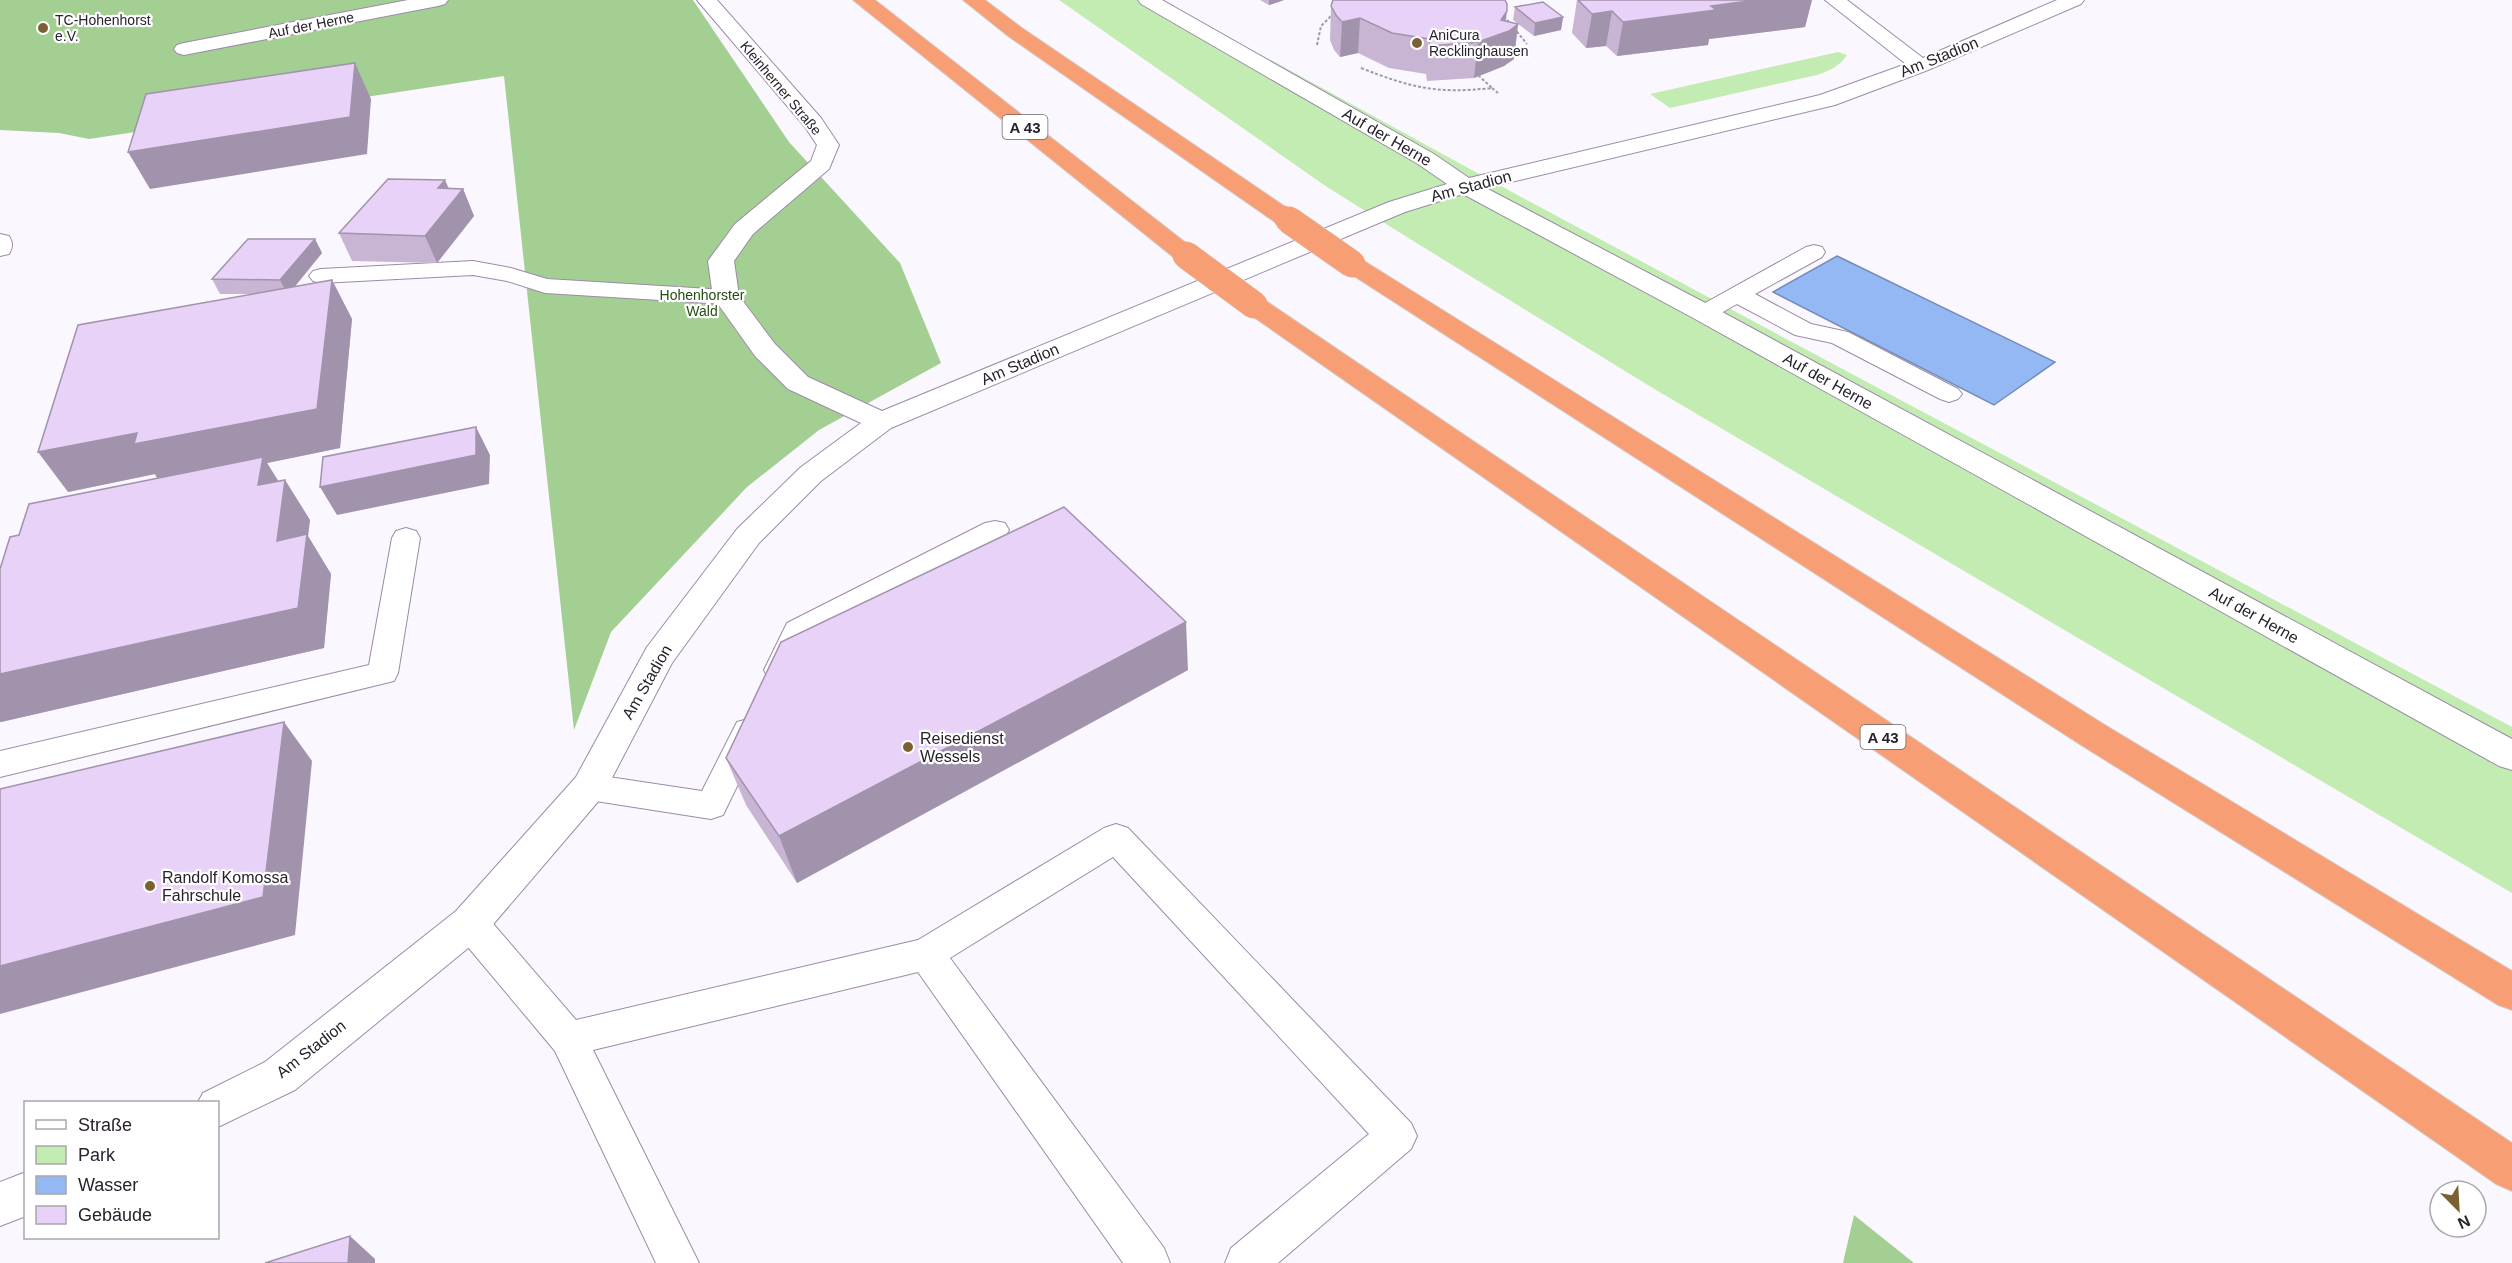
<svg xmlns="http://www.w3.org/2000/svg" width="2512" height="1263" viewBox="0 0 2512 1263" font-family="Helvetica,sans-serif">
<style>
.green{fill:#c2ecb1}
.forest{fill:#a4cf93}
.water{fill:#94b8f3;stroke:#748bb8;stroke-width:1.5}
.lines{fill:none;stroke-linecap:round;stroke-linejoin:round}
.service-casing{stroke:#9c8ba8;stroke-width:2}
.minor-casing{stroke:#9c8ba8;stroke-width:2}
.motorway-casing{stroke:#d4d3d5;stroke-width:2}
.path{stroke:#9e99a2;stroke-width:2;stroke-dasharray:3 2;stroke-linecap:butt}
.service{fill:#fff;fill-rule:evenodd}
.minor{fill:#fff;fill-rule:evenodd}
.motorway{fill:#f79e74;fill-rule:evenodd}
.motorway-bridge-far1-casing{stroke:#d4d3d5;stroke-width:23;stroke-linecap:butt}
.motorway-bridge-casing{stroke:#d4d3d5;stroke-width:28;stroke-linecap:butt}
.motorway-bridge-far1{stroke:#f79e74;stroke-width:22}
.motorway-bridge{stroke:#f79e74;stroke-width:27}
.wall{fill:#c8b5d4}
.shaded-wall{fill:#a293ad}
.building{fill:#e8d2f7;stroke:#a293ad;stroke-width:1.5}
.poi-dot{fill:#7c6033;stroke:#fff;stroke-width:2}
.labels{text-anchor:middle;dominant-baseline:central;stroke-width:4.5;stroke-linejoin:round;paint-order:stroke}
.far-poi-label{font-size:14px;fill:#29222d;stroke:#fff;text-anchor:start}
.far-street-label{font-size:14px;fill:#29222d;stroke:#fff}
.far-park-label{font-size:14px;fill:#254c10;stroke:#fff}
.shield{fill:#fff;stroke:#69646c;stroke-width:1.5}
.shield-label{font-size:15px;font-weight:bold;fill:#29222d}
.street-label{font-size:16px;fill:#29222d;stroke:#fff}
.poi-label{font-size:16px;fill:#29222d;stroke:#fff;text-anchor:start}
</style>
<rect width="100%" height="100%" fill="#fbf7fe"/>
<!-- green -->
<g class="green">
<polygon points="1059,0 1161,0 1523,198 2512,727 2512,893 1656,390 1410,239 1327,187"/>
<path d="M1838 52 1847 55C1840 66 1829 71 1817 75L1670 108 1650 94Z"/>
</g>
<!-- forest -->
<g class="forest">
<polygon points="0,0 693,0 789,142 900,263 941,363 819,430 747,487 611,632 574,730 504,76 89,139 59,133 0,130"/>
<polygon points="1854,1215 1914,1263 1843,1263"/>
</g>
<!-- water -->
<polygon class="water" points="1837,256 2055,362 1994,405 1773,292"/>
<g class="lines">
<!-- service casing -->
<g class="service-casing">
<g id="service">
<polygon points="1814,245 1822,247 1825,252 1822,257 1755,294 1811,324 1848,332 1958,389 1962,394 1958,399 1949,402 1940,399 1832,343 1795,335 1737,304 1712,318 1704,320 1696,318 1692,313 1696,308 1806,247"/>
<polygon points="473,261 511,268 547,279 726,290 734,292 738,297 734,302 726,304 545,293 507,281 473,275 321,283 313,281 309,276 313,271 321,269"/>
<polygon points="995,521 1005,523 1009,530 1005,537 810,638 790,678 779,681 768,678 764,670 787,623 985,523"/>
<polygon points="406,528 416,531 420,538 398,673 394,681 0,777 0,751 369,665 392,538 396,531"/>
<polygon points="748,719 759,722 764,731 723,815 711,819 589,800 577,796 572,787 577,778 589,774 702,791 737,722"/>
<polygon points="1116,824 1128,828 1411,1123 1417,1136 1411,1149 1278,1263 1225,1263 1231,1248 1369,1134 1113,857 950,958 1164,1248 1170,1263 1123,1263 918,972 593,1050 699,1263 656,1263 555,1051 457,934 452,923 457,912 470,908 483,912 576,1020 918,940 1104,828"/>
</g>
</g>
<!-- minor casing -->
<g class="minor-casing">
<g id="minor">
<polygon points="408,0 448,0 445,4 438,6 184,55 177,53 174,49 177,45 184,43"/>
<polygon points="697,0 717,0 821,118 839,145 829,169 753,234 734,261 739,296 775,344 808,377 882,411 1389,202 1447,184 1418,164 1141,4 1138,0 1162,0 1434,154 1469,178 1820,95 1906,64 1825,0 1847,0 1923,58 2057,0 2084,0 2081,4 1928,70 1835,105 1486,188 1713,307 2512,739 2512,770 2499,766 1695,319 1463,194 1405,212 891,428 821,481 759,543 672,663 602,797 484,935 295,1090 218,1127 218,1102 198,1102 203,1093 265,1062 456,911 576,777 647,647 737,529 801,467 861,423 788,389 755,356 713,297 708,261 735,224 811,161 817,145 805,127"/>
<path d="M0 234 9 236C13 243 13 247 9 254L0 256Z"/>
<polygon points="26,1172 26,1216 0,1226 0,1182"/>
</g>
</g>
<!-- motorway casing -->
<g class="motorway-casing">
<g id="motorway">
<polygon points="853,0 875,0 1195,250 1198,255 1195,260 1186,262 1177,260"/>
<polygon points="963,0 985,0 1022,28 1293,212 1296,217 1293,222 1284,224 1275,222 1008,36"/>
<polygon points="1352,256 1361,259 2105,725 2512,971 2512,1010 2498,1005 2081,745 1343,269 1339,264 1343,259"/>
<polygon points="1254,297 1263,299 2512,1143 2512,1191 2496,1184 1245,311 1241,305 1245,299"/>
</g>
</g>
<!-- path -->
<g class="path">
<polyline points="1504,16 1527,44"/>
<polyline points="1317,45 1321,26 1335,12"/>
<path d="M1361 68C1412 88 1437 94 1492 88L1479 76"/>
<polyline points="1492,88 1498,93"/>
</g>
<!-- service -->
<use href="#service" class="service"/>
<!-- minor -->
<use href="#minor" class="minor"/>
<!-- motorway -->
<use href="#motorway" class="motorway"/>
<!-- motorway-bridge-far1 casing -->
<g class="motorway-bridge-far1-casing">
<polyline id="motorway-bridge-far1" points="1284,217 1291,222"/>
</g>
<!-- motorway-bridge casing -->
<g class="motorway-bridge-casing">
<g id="motorway-bridge">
<polyline points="1289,220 1352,264"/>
<polyline points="1186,255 1254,305"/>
</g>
</g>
<!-- motorway-bridge-far1 -->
<use href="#motorway-bridge-far1" class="motorway-bridge-far1"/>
<!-- motorway-bridge -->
<use href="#motorway-bridge" class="motorway-bridge"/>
</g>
<!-- wall -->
<g class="wall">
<polygon points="1260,0 1284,0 1269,5"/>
<polygon points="1577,0 1812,0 1805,27 1709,39 1708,45 1617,56 1606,46 1586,48 1572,33"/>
<polygon points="1331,6 1506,21 1518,24 1514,59 1504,66 1474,78 1427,81 1426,74 1389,68 1358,53 1340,57 1334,50 1330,40"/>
<polygon points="1515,7 1563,17 1561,30 1534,36 1513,20"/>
<polygon points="449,188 463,189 474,216 437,263 352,261 339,233"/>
<polygon points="315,239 322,253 294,287 332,280 352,319 340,448 267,463 278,481 285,480 310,520 308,536 331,574 324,648 1,722 19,535 157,478 155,474 68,492 254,294 220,294 212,279"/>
<polygon points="1188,670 797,883 746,805 726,758"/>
</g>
<!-- shaded-wall -->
<g class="shaded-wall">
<polygon points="1269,0 1284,0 1269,5"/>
<polygon points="1756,0 1812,0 1805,27 1709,39 1708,45 1617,56 1623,22 1711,6"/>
<polygon points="1507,11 1504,33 1518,24 1514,59 1504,66 1474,78 1478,42"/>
<polygon points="1612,11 1606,46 1586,48 1592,14"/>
<polygon points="1563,17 1561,30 1534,36 1535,23"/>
<polygon points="1360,18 1358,53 1340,57 1342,22"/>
<polygon points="355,63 371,99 367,154 150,189 128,152"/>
<polygon points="445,180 454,200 463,189 474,216 437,263 425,236 438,188"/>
<polygon points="315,239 322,253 288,295 280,280"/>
<polygon points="332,280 352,319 340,448 267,463 284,490 285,480 310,520 308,536 331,574 324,648 1,722 0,722 0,674 277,541 161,484 155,474 68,492 38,452"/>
<polygon points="476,427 490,455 489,484 337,515 320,487"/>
<polygon points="1186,622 1188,670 797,883 779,836"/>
<polygon points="284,722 312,761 295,935 0,1014 0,966"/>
<polygon points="350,1236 375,1259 375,1263 348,1263"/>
</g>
<!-- building -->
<g class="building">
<polygon points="1333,0 1505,0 1507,4 1507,11 1501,20 1518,24 1509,31 1478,42 1430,46 1429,39 1392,33 1360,18 1342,22 1336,15 1331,6"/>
<polygon points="1578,0 1756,0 1711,6 1716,10 1623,22 1612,11 1592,14"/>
<polygon points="1543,2 1563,17 1535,23 1515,7"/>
<polygon points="355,63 350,117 128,152 146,94"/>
<polygon points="388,179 445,180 438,188 463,189 425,236 339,233"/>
<polygon points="248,239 315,239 280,280 212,279"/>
<polygon points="332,280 317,409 134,444 137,433 38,452 78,325"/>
<polygon points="476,427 476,455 320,487 323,457"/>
<polygon points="263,457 258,485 285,480 277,541 307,534 298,608 0,674 0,569 10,537 19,535 29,504"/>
<polygon points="1064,507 1186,622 779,836 726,758 781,642"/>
<polygon points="284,722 263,897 0,966 0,789"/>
<polygon points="350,1236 348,1263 265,1263"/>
</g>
<!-- markers -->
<g class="poi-dot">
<circle cx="43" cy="28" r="6"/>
<circle cx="1417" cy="43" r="6"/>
<circle cx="908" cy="747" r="6"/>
<circle cx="150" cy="886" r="6"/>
</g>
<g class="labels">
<!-- far-poi labels -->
<g class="far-poi-label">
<text x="55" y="20">TC-Hohenhorst<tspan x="55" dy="16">e.V.</tspan></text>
<text x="1429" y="35">AniCura<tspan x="1429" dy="16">Recklinghausen</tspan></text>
</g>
<!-- far-street labels -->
<g class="far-street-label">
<text transform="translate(311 25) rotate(-11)">Auf der Herne</text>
<text transform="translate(781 88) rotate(50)">Kleinherner Straße</text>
</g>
<!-- far-park labels -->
<g class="far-park-label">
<text x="702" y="295">Hohenhorster<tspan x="702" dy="16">Wald</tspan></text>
</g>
<!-- shield labels -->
<g class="shield">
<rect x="1002.5" y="115" width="45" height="24" rx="4.5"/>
<rect x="1860.5" y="725" width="45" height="24" rx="4.5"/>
</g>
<g class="shield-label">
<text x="1025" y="127">A 43</text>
<text x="1883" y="737">A 43</text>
</g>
<!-- street labels -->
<g class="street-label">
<text transform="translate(1939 57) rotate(-22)">Am Stadion</text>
<text transform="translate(1387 137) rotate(30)">Auf der Herne</text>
<text transform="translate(1471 186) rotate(-15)">Am Stadion</text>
<text transform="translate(1020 364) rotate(-23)">Am Stadion</text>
<text transform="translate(1828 381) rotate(29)">Auf der Herne</text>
<text transform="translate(2254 615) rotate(29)">Auf der Herne</text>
<text transform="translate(647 682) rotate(-60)">Am Stadion</text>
<text transform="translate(311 1049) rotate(-38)">Am Stadion</text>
</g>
<!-- poi labels -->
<g class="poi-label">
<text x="920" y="738">Reisedienst<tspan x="920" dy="18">Wessels</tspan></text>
<text x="162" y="877">Randolf Komossa<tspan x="162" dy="18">Fahrschule</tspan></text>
</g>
</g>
<!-- legend -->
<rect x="24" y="1101" width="195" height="138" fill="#ffffff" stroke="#a9a7ab" stroke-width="1.5"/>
<rect x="36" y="1120" width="30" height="9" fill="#ffffff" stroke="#a9a7ab" stroke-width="1.5"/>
<text x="78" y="1131" font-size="18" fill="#29222d">Straße</text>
<rect x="36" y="1146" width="30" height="18" fill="#c2ecb1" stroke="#a9a7ab" stroke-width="1.5"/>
<text x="78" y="1161" font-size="18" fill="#29222d">Park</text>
<rect x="36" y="1176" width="30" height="18" fill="#94b8f3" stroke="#a9a7ab" stroke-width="1.5"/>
<text x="78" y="1191" font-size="18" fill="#29222d">Wasser</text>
<rect x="36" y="1206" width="30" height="18" fill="#e8d2f7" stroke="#a9a7ab" stroke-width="1.5"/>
<text x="78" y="1221" font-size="18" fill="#29222d">Gebäude</text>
<!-- north arrow -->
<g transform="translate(2458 1209) rotate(156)"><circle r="28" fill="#ffffff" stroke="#a9a7ab" stroke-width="1.5"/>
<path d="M0-4.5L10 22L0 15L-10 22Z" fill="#7c6033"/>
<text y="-9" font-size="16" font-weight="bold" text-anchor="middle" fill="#29222d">N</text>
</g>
</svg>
